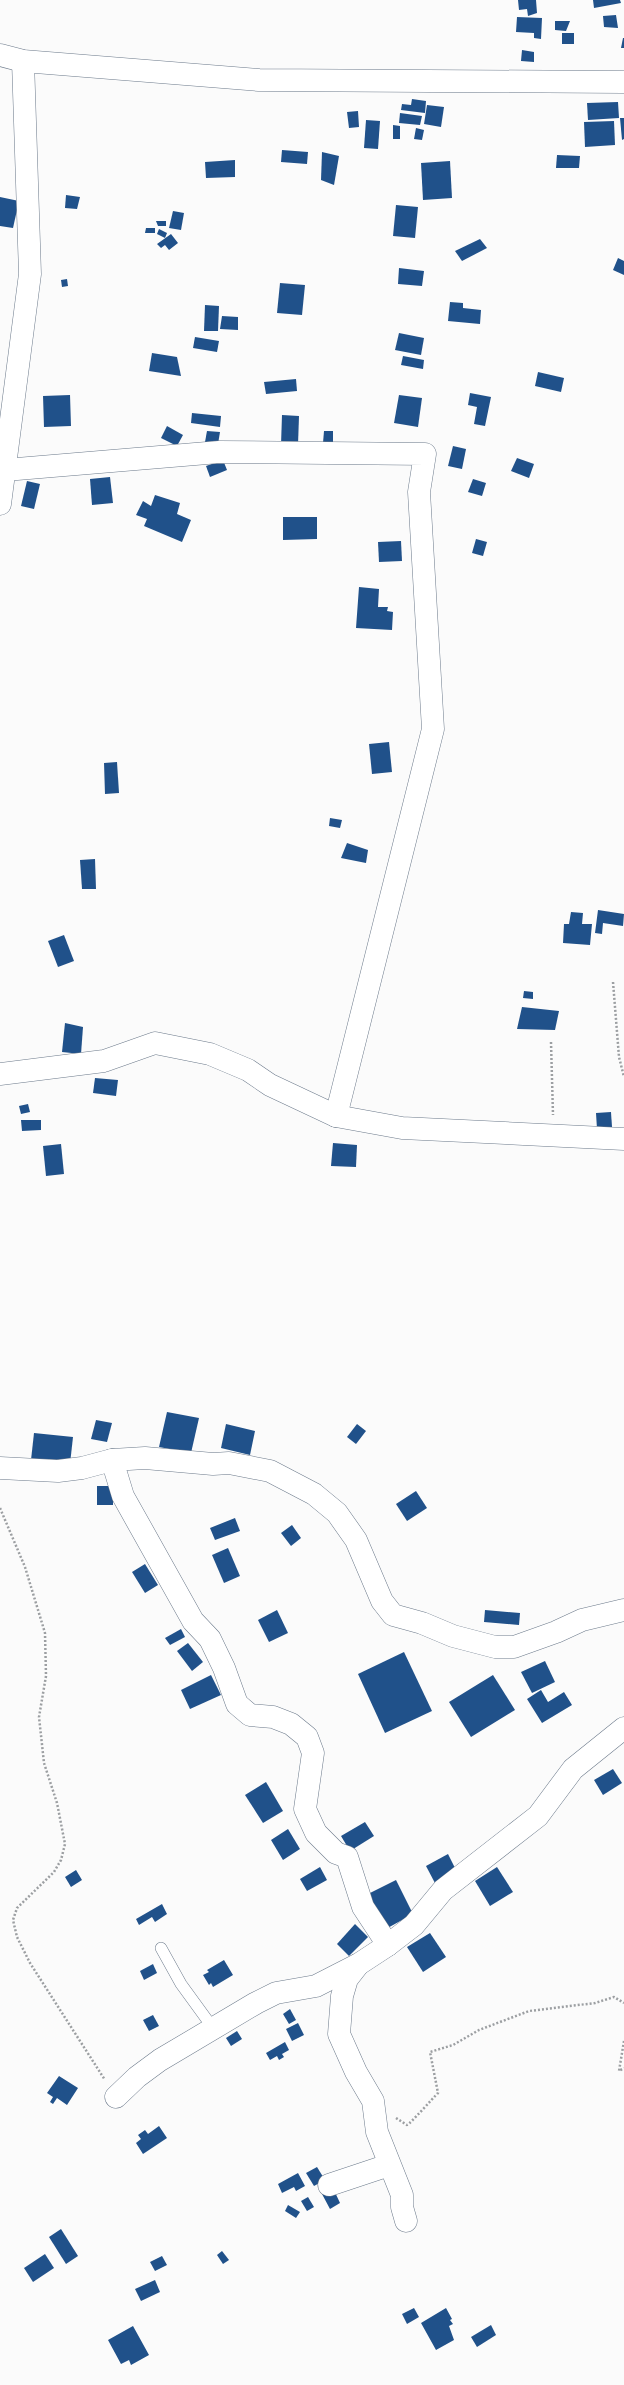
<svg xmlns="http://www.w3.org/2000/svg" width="624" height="2385" viewBox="0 0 624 2385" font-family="'Titillium Web',sans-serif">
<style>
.building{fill:#20518a}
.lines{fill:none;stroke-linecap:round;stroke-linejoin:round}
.lane-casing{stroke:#6c7a8b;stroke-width:12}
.street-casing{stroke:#6c7a8b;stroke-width:23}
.path{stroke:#9c9fa2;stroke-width:2.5;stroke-dasharray:2 2;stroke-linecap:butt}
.lane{stroke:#fff;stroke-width:11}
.street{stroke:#fff;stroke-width:22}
</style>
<rect width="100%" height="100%" fill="#fbfbfb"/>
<!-- building -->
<g class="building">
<polygon points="518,0 536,0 537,13 528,16 527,9 519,10"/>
<polygon points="593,0 620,0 621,3 594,8"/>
<polygon points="616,15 618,28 604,27 603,16"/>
<polygon points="517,17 542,18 541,39 534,38 534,33 516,32"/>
<polygon points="555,21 570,21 566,31 555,30"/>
<rect x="562" y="33" width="12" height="11"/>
<polygon points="623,38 624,38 624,48 621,48"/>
<polygon points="522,50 534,52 534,62 521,61"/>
<polygon points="412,99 426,101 425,113 401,110 402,104 411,105"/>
<polygon points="618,102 619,118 588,120 587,103"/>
<polygon points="427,105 444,107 441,127 424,124"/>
<polygon points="358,111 359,127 349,128 347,112"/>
<polygon points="400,113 422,116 420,125 399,123"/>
<polygon points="620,118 624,118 624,139 622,140"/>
<polygon points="366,120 380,121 378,149 364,148"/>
<polygon points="614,121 615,145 585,147 584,122"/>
<polygon points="393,125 400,126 400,139 393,139"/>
<polygon points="416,128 424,130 422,140 414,139"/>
<polygon points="282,150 308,152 307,164 281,162"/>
<polygon points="322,152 339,156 334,185 321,180"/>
<polygon points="557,155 580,156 579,168 556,168"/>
<polygon points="235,160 235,177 206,178 205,162"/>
<polygon points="450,161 452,198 423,200 421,163"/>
<polygon points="66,195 80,197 77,209 65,208"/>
<polygon points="0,197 19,201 13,228 0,226"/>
<polygon points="396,205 418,207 415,238 393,236"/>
<polygon points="173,211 184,213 181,230 169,228"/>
<polygon points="156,221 166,221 166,226 158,226"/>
<polygon points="146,228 155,228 155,233 145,233"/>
<polygon points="159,229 167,233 165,238 157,234"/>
<polygon points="171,234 178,243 169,250 165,245 161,248 157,244"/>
<polygon points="480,239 487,248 462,261 455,251"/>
<polygon points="618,258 624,261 624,275 613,270"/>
<polygon points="399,268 424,271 422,286 398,284"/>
<polygon points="67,279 68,286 62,287 61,280"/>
<polygon points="280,283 305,285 302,315 277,313"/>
<polygon points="450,302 463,303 463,308 481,310 480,324 448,321"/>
<polygon points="205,305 219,306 218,331 204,331"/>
<polygon points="222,316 238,317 238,330 220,329"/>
<polygon points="399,333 424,338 421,355 395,350"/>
<polygon points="195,337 219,341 217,352 193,348"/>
<polygon points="152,353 177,357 181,376 149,371"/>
<polygon points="403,356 424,360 423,369 401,365"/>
<polygon points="538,372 564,378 561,392 535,386"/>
<polygon points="296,379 297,391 266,394 264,382"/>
<polygon points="470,393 491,397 485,426 474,424 477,407 468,405"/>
<polygon points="70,395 71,426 44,427 43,396"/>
<polygon points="399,395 422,398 418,427 394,423"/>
<polygon points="192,413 221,416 220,427 191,423"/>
<polygon points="282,415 299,416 298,445 281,445"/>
<polygon points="167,426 183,435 177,446 161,438"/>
<polygon points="207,431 220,432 218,444 205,442"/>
<polygon points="324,431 333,431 333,444 323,443"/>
<polygon points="453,446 466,449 462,469 448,466"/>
<polygon points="517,458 534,464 529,478 511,471"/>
<polygon points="223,460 227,470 210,477 206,466"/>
<polygon points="110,477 113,503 92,505 90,479"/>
<polygon points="473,479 486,483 482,496 468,492"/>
<polygon points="27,481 40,484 34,509 21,506"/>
<polygon points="155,495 180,503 177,514 191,520 182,542 144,526 147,519 136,515 143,501 151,506"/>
<polygon points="283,517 317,517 317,539 283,540"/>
<polygon points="476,539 487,542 483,556 472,553"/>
<polygon points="401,541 402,561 379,562 378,542"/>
<polygon points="359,587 379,589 378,607 388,607 387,611 393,612 392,630 356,628"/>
<polygon points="389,742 392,772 372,774 369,744"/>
<polygon points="117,762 119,793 105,794 104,763"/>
<polygon points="330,818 342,820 340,828 329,826"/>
<polygon points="347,843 368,850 366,863 341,858"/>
<polygon points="95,859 96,889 82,889 80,860"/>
<polygon points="598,910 624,914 623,926 603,923 602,934 595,933"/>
<polygon points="571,912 583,913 582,924 592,924 590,945 563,943 564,924 569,924"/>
<polygon points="64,935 74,961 58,967 48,941"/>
<polygon points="524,991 533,992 533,999 523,998"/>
<polygon points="522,1007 559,1011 555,1030 517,1029"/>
<polygon points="65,1023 83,1027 81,1054 62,1052"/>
<polygon points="95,1078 118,1080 116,1096 93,1093"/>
<polygon points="28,1104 30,1112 21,1114 19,1106"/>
<polygon points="611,1112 612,1127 597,1129 596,1113"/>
<polygon points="21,1120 41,1120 41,1130 22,1131"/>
<polygon points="333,1143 357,1145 356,1167 331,1166"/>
<polygon points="61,1144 64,1174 46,1176 43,1146"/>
<polygon points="167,1412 199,1418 191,1453 159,1447"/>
<polygon points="96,1420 112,1423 107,1442 91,1439"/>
<polygon points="226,1424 255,1431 250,1455 221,1448"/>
<polygon points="357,1424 366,1431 356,1444 347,1437"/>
<polygon points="34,1433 73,1437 70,1464 31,1460"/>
<rect x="97" y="1486" width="16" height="19"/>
<polygon points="416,1491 427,1508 407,1521 396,1504"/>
<polygon points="235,1518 240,1531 215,1540 210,1528"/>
<polygon points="292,1525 301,1538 291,1546 281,1533"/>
<polygon points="228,1548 240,1576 224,1583 212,1555"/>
<polygon points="145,1564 158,1585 145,1593 132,1572"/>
<polygon points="277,1610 288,1633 269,1642 258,1620"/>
<polygon points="485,1610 520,1613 519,1625 484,1622"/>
<polygon points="181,1629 185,1637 170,1645 165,1638"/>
<polygon points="188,1643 203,1662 192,1671 177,1651"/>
<polygon points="404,1652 432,1711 385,1733 358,1674"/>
<polygon points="545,1661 555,1682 532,1693 521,1672"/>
<polygon points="211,1675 221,1695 190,1709 181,1690"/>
<polygon points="493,1675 515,1710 471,1737 449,1702"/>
<polygon points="541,1690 548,1702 564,1692 572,1705 542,1723 527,1699"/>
<polygon points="613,1769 622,1783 603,1795 594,1780"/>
<polygon points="266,1782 283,1811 263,1823 245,1795"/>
<polygon points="365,1822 374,1836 350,1851 341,1836"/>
<polygon points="288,1829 300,1849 283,1860 271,1840"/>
<polygon points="448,1854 458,1874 436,1885 426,1866"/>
<polygon points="320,1867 327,1880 307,1891 300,1879"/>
<polygon points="497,1867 513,1892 490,1906 475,1881"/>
<polygon points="76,1870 82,1880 71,1887 65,1877"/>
<polygon points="396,1880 413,1914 384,1930 366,1895"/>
<polygon points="162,1904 167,1914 155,1922 152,1917 139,1925 136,1919"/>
<polygon points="355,1924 368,1937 349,1956 337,1944"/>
<polygon points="430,1933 446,1957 423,1972 407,1947"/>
<polygon points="224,1960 233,1975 213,1987 211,1983 209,1985 203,1975 209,1972 207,1970"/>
<polygon points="153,1964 157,1973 144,1980 140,1971"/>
<polygon points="290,2009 296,2020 289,2024 283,2014"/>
<polygon points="153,2015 159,2026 149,2031 143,2020"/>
<polygon points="298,2023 304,2035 292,2041 286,2029"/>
<polygon points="237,2031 242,2039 231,2046 226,2038"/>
<polygon points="285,2042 289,2050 282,2054 284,2057 279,2060 277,2056 270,2060 266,2053"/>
<polygon points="59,2076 78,2088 67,2105 57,2098 53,2104 50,2102 53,2097 47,2093"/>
<polygon points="159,2126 167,2138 143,2154 136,2143 141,2139 138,2135 145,2130 148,2134"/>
<polygon points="317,2167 325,2180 314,2186 306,2173"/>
<polygon points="298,2173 305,2186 296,2191 294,2187 282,2193 278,2184"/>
<polygon points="333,2188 340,2203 330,2209 322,2194"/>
<polygon points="308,2197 314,2207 307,2211 301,2201"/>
<polygon points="288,2205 300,2212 296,2218 285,2211"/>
<polygon points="61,2229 78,2256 66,2264 49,2237"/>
<polygon points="222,2251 229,2260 223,2264 217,2255"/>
<polygon points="45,2254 54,2268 33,2282 24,2268"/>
<polygon points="162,2256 167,2265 155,2271 150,2262"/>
<polygon points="155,2280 160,2292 141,2301 135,2289"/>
<polygon points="414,2308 419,2317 407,2324 402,2314"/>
<polygon points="446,2308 452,2319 450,2320 453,2324 449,2326 454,2340 436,2350 421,2323"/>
<polygon points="491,2325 496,2335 477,2347 471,2337"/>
<polygon points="133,2326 149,2355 131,2365 129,2360 121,2364 108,2340"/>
</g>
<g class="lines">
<!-- lane casing -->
<g class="lane-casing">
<polyline id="lane" points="161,1948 181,1984 213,2028"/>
</g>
<!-- street casing -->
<g class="street-casing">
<g id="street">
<polyline points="0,55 23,61 259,80 624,82"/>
<polyline points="5,470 219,452 425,454 419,492 433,729 336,1116"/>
<polyline points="0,504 30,274 23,61"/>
<polyline points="0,1074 104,1061 155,1043 210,1054 248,1070 270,1085 336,1116 402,1128 624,1139"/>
<polyline points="112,1460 123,1496 193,1621 210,1639 224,1668 237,1704 250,1715 273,1717 291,1724 307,1737 313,1753 305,1809 316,1833 336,1853 347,1857 363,1907 388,1945"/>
<polyline points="0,1468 58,1471 82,1468 112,1460 145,1458 213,1464 229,1463 270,1471 314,1494 337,1513 356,1540 382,1601 393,1615 422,1623 453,1636 495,1647 514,1647 556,1632 582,1620 624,1610"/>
<polyline points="358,1965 347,1979 342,1996 339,2034 356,2072 373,2101 377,2132 402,2195 402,2207 406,2221"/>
<polyline points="116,2097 137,2077 160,2060 256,2003 276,1993 316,1986 359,1964 388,1945 414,1925 443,1890 538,1816 573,1769 624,1728"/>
<polyline points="329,2185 389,2165"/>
</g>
</g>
<!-- path -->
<g class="path">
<polyline points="613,982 619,1057 624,1077"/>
<polyline points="551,1042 553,1115"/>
<polyline points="0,1508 25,1567 45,1633 46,1676 39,1717 44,1763 57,1803 65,1844 61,1860 54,1872 17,1908 13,1920 17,1937 30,1963 105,2080"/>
<polyline points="624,2041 619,2071 624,2068"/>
<path d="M396 2118 407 2125C411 2123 432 2099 438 2093L430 2052 453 2045 479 2030 529 2011 595 2003 614 1997 624 2003"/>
</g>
<!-- lane -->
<use href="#lane" class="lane"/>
<!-- street -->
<use href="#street" class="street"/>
</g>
</svg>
